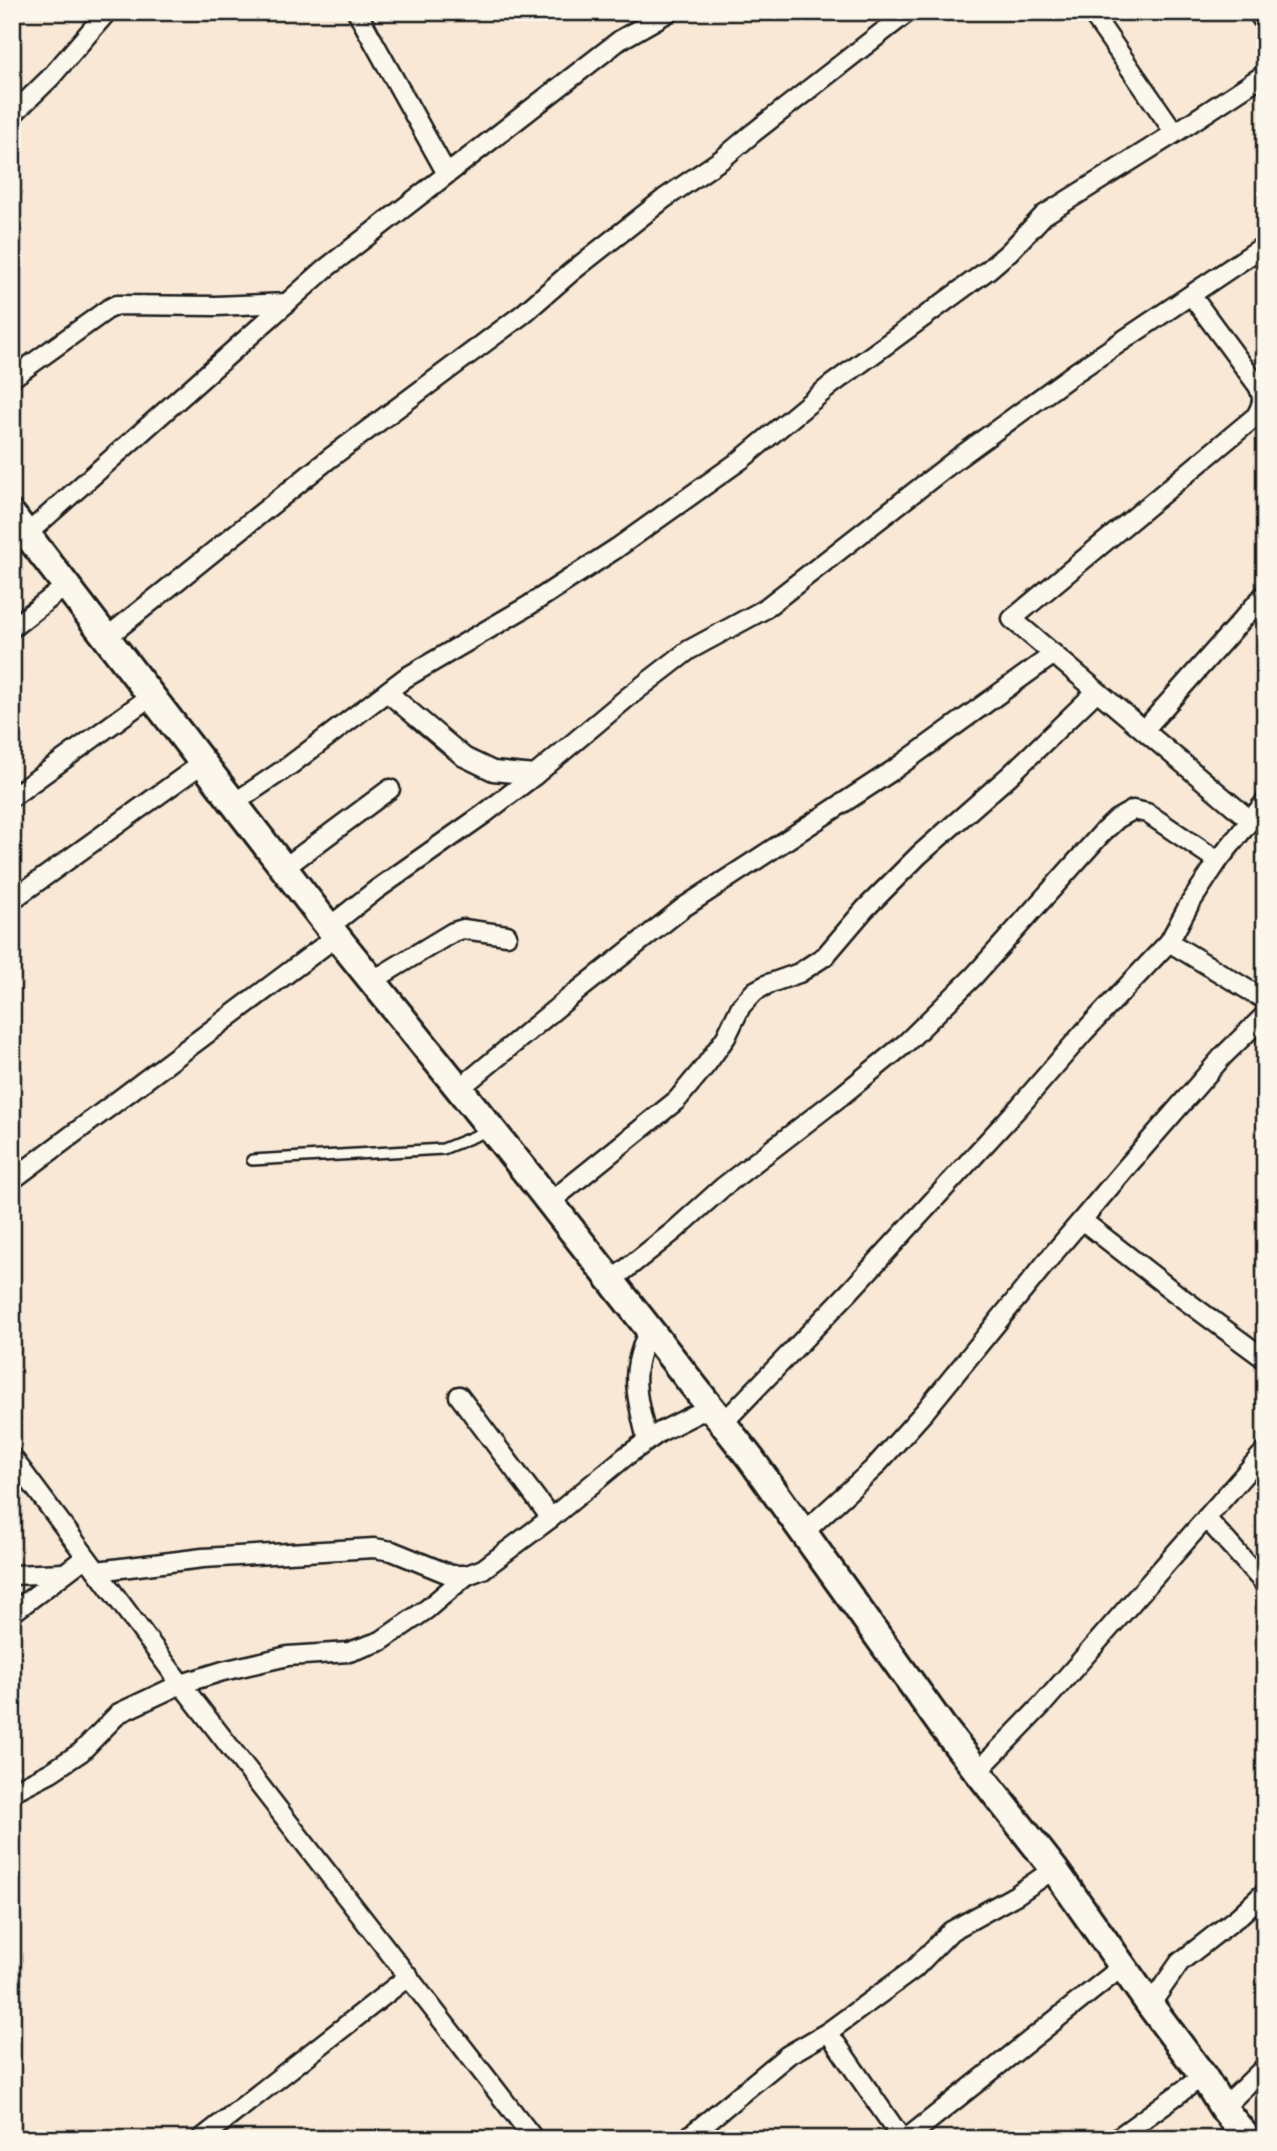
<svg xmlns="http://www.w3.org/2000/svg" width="1277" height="2151" viewBox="0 0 1277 2151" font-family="Itim,sans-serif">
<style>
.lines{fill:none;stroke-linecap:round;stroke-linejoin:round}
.lane-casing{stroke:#1c1c1c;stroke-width:14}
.street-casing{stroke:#1c1c1c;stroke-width:23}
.secondary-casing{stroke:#1c1c1c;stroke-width:32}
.lane{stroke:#fbf7ec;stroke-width:9}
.street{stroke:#fbf7ec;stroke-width:18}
.secondary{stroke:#fbf7ec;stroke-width:26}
</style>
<rect width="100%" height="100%" fill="#f8e8d5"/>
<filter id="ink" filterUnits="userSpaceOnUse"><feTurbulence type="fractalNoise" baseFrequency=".0143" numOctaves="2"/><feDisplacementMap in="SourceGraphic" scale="14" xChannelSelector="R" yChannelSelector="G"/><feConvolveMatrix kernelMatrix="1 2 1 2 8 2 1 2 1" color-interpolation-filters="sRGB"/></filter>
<g filter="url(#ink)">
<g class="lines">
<!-- lane casing -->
<g class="lane-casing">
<polyline id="lane" points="252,1160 443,1149 490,1130"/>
</g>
<!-- street casing -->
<g class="street-casing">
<g id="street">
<polyline points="357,12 447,174"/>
<polyline points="1257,12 1265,23"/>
<polyline points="12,115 50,78 107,12"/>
<polyline points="1175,133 1265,74"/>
<path d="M1191 295 1258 386C1264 398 1263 404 1256 416L1012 619 1250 820"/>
<polyline points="12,378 108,309 116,305 216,306 287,303"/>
<polyline points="27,534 325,269 620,40 669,12"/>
<polyline points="12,628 66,586"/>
<polyline points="106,638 330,458 523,314 570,273 665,198 722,159 753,133 908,12"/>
<polyline points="387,692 464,757 493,771 535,775"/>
<polyline points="1144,730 1265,594"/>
<polyline points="12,797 151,696"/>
<polyline points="234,803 289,766 405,678 528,606 617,548 742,459 831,385 988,270 1009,252 1044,215 1175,133 1091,12"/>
<polyline points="284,868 390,789"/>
<polyline points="12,900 203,763"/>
<polyline points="329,927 376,890 484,814 535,775 628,697 689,650 763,610 958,458 1076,372 1265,245"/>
<polyline points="1169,942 1265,1000"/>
<polyline points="372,981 453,932 463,929 507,935"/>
<polyline points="459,1089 565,1001 684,907 892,771 1054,654"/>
<polyline points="12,1180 337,936"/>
<polyline points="550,1202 677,1100 706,1065 726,1037 741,1006 755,991 768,984 799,973 825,956 865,909 919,855 1010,775 1097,691"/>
<polyline points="1083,1221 1178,1295 1265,1359"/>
<polyline points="611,1281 674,1231 723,1187 841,1096 906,1043 974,976 1102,833 1117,819 1133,810 1147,813 1218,861"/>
<polyline points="459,1396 551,1518"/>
<polyline points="723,1423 851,1290 1020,1106 1084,1032 1169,942 1189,905 1218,861 1265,802"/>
<path d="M647 1441C642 1416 632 1388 638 1362 640 1351 645 1340 648 1330"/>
<polyline points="12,1457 181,1684 534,2139"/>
<polyline points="1206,1518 1265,1584"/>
<polyline points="803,1533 873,1469 925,1411 1053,1254 1125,1169 1223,1056 1265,1015"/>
<polyline points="97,1571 203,1558 374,1548 392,1551 451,1575 467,1575 483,1569 551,1518 626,1456 660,1432 710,1407"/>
<polyline points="12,1575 64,1573"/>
<polyline points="12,1613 86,1557"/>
<polyline points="978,1771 1042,1705 1265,1451"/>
<polyline points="12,1792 51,1772 81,1752 119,1713 181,1684 223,1671 288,1656 349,1652 381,1641 427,1609 467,1575"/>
<polyline points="1150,2005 1180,1962 1239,1916 1265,1892"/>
<polyline points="828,2032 902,2139"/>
<polyline points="1223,2108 1265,2067"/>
<polyline points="201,2139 409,1976"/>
<polyline points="686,2139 788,2055 828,2032 914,1969 951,1931 1016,1895 1054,1869"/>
<polyline points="906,2139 1123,1966"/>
<polyline points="1116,2139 1203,2076"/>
</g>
</g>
<!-- secondary casing -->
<g class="secondary-casing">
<polyline id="secondary" points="12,515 329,927 530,1177 751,1459 942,1726 1054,1869 1150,2005 1203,2076 1223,2108 1248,2139"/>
</g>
<!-- lane -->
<use href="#lane" class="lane"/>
<!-- street -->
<use href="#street" class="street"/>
<!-- secondary -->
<use href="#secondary" class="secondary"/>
</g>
</g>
<!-- margin -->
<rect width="1277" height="2151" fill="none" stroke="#fbf7ec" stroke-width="42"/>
<rect x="21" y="21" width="1235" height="2109" fill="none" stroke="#1c1c1c" stroke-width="2.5" filter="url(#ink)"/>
</svg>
